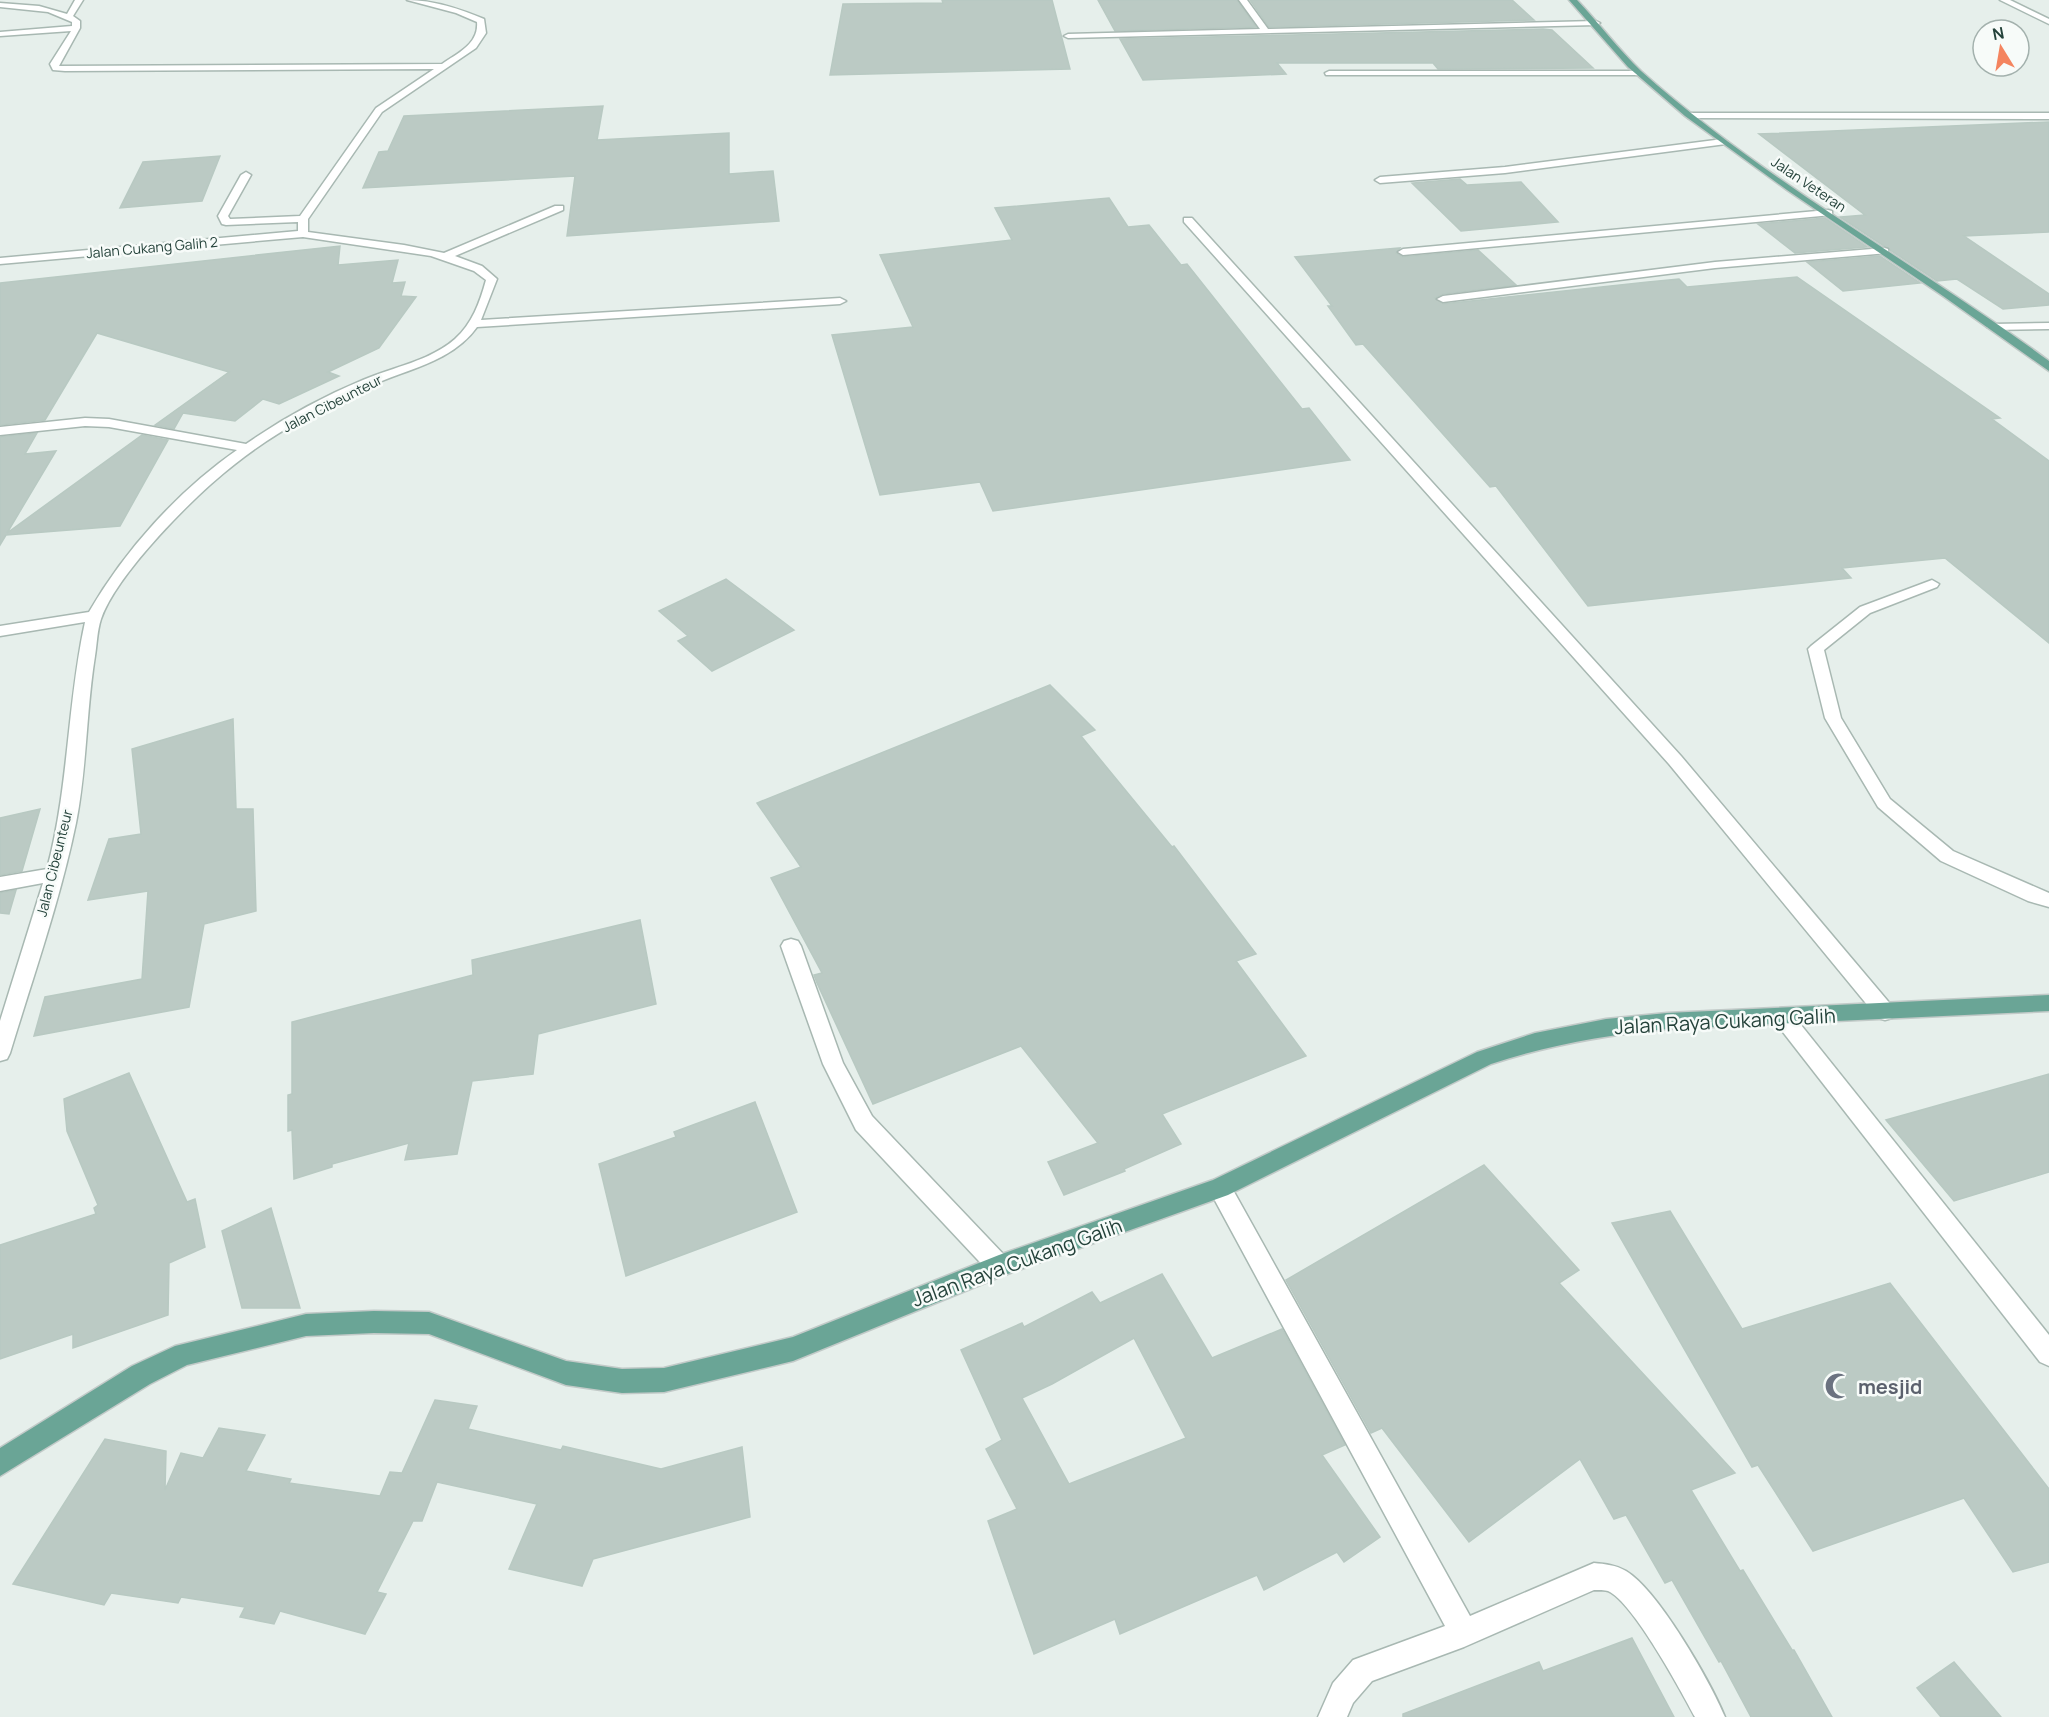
<svg xmlns="http://www.w3.org/2000/svg" width="2049" height="1717" viewBox="0 0 2049 1717" font-family="Manrope,sans-serif">
<style>
.building{fill:#bbcac4;stroke:#b8c9c2;stroke-width:1.5;fill-rule:evenodd}
.lines{fill:none;stroke-linecap:round;stroke-linejoin:round}
.minor-casing{stroke:#a8b8b2;stroke-width:3}
.major-casing{stroke:#c2cac8;stroke-width:3}
.minor{fill:#fff;fill-rule:evenodd}
.major{fill:#6aa596;fill-rule:evenodd}
.labels{text-anchor:middle;dominant-baseline:central;stroke-width:5;stroke-linejoin:round;paint-order:stroke}
.far-street-label{font-size:14px;fill:#24423a;stroke:#f7fbf9}
.near-street-label{font-size:20px;fill:#24423a;stroke:#f7fbf9}
.near-worship-label{font-size:20px;font-weight:bold;fill:#5b616d;stroke:#f7fbf9;text-anchor:start}
</style>
<rect width="100%" height="100%" fill="#e6efeb"/>
<!-- building -->
<g class="building">
<polygon points="942,0 1052,0 1070,69 830,75 843,4 943,3"/>
<polygon points="1098,0 1237,0 1256,27 1115,31"/>
<polygon points="1250,0 1512,0 1534,20 1269,27"/>
<polygon points="1543,29 1552,30 1593,68 1438,69 1433,63 1277,63 1286,74 1143,80 1120,39"/>
<polygon points="603,106 597,140 729,133 729,174 773,171 779,221 567,236 575,176 363,188 379,152 388,151 404,116"/>
<polygon points="2049,122 2049,232 1964,236 2049,294 2049,305 2003,309 1957,279 1937,281 1840,217 1865,215 1759,134"/>
<polygon points="220,156 202,201 120,208 143,162"/>
<polygon points="1460,179 1467,185 1521,182 1558,222 1461,231 1412,183"/>
<polygon points="1109,198 1128,227 1149,225 1181,265 1187,264 1302,409 1309,408 1350,460 993,511 980,482 880,495 832,335 913,327 880,255 1012,240 995,208"/>
<polygon points="1825,218 1867,247 1795,253 1758,224"/>
<polygon points="340,246 338,265 398,260 392,283 405,282 401,296 416,297 379,348 328,372 339,376 279,404 263,399 235,421 183,413 174,429 155,425 229,372 97,333 45,420 0,425 0,283"/>
<polygon points="1400,248 1396,253 1403,257 1478,250 1516,285 1443,294 1435,298 1443,304 1648,282 1679,279 1687,287 1797,277 2000,418 1992,419 2049,461 2049,643 1945,558 1842,568 1851,578 1588,606 1496,486 1490,487 1363,344 1356,345 1328,306 1332,306 1295,257"/>
<polygon points="1880,256 1920,283 1843,291 1807,262"/>
<polygon points="37,433 25,454 56,451 7,533 142,435 168,440 120,526 6,535 0,545 0,437"/>
<polygon points="726,579 794,630 712,671 678,641 688,636 659,611"/>
<polygon points="1050,685 1095,730 1081,736 1172,847 1174,846 1256,954 1236,961 1306,1056 1162,1114 1181,1144 1124,1169 1125,1171 1064,1195 1048,1162 1098,1143 1021,1046 873,1104 817,983 814,975 822,973 771,878 801,867 757,803"/>
<polygon points="233,719 236,809 253,809 256,911 204,924 189,1007 34,1036 45,997 142,979 148,891 88,900 109,839 141,834 132,749"/>
<polygon points="40,809 22,871 0,875 0,818"/>
<polygon points="16,890 9,914 0,913 0,893"/>
<polygon points="640,920 656,1004 538,1034 533,1074 472,1081 457,1154 405,1160 409,1143 332,1164 332,1167 294,1179 292,1130 288,1131 288,1095 292,1094 292,1022 473,975 472,960"/>
<polygon points="129,1073 187,1202 195,1199 205,1247 169,1263 168,1315 73,1348 73,1334 0,1359 0,1245 96,1214 94,1208 98,1205 67,1131 64,1099"/>
<polygon points="2049,1074 2049,1172 1954,1201 1886,1120"/>
<polygon points="755,1102 797,1212 626,1276 599,1164 676,1137 674,1132"/>
<polygon points="1484,1165 1579,1270 1559,1283 1735,1473 1691,1490 1740,1571 1743,1570 1792,1650 1794,1650 1832,1717 1751,1717 1721,1661 1719,1662 1672,1580 1665,1583 1626,1515 1614,1519 1580,1459 1469,1542 1382,1428 1371,1433 1286,1280"/>
<polygon points="271,1208 300,1308 242,1308 222,1231"/>
<polygon points="1670,1211 1742,1329 1890,1283 2049,1489 2049,1562 2013,1572 1964,1498 1813,1551 1758,1465 1752,1467 1612,1223"/>
<path d="M1162 1274 1212 1358 1282 1329 1345 1445 1322 1455 1380 1537 1344 1562 1337 1552 1264 1590 1257 1575 1120 1634 1115 1619 1034 1654 988 1521 1017 1509 986 1449 1002 1440 961 1350 1022 1323 1024 1327 1092 1292 1100 1303ZM1134 1338 1186 1438 1069 1484 1022 1398 1052 1384Z"/>
<polygon points="435,1400 477,1406 468,1429 561,1450 563,1446 661,1469 742,1447 750,1517 593,1559 582,1586 509,1569 537,1504 437,1482 422,1521 413,1521 377,1592 386,1594 365,1634 280,1611 274,1624 240,1617 245,1607 181,1597 178,1603 111,1593 104,1605 13,1584 105,1439 166,1451 165,1490 181,1453 203,1458 219,1428 265,1435 246,1471 291,1479 289,1483 380,1496 390,1472 402,1473"/>
<polygon points="1632,1638 1674,1717 1403,1717 1403,1714 1539,1662 1543,1671"/>
<polygon points="1954,1662 2001,1717 1941,1717 1917,1688"/>
</g>
<g class="lines">
<!-- minor casing -->
<g class="minor-casing">
<g id="minor">
<path d="M75 0H83L73 16 80 21V28L59 66 442 64C458 53 479 44 477 22L456 13 407 0C434 0 460 9 484 19L486 33 476 48 382 112 308 219V232L404 245 444 253 555 206H563V210L455 256 482 266 497 279 481 320 840 298 846 301 840 304 477 327C451 363 406 369 368 387 321 408 275 432 235 464 196 494 117 573 101 619 97 631 97 644 95 656 86 712 87 768 76 823 60 901 33 977 10 1053L7 1059 0 1061V1021L43 883 0 891V877L47 869C69 787 67 704 85 622L0 636V626L89 612C125 550 178 491 237 450L109 427 85 426 0 435V427L85 418 109 419 246 444C282 419 322 397 363 380 393 367 430 361 455 339 472 324 480 302 486 280L474 271 431 256 303 237 0 264V258L298 231V222L226 225 222 224 218 216 241 175 246 172 251 175 228 216 230 219 300 216 376 108 434 69 65 71 53 70 50 64 71 31 0 36V32L72 26V22L48 12 0 7V3L39 6 67 14Z"/>
<polygon points="1239,0 1247,0 1268,29 1596,21 1600,23 1596,25 1068,38 1064,36 1068,34 1260,29"/>
<polygon points="2000,0 2010,0 2049,19 2049,24"/>
<polygon points="1329,71 1638,71 1642,73 1638,75 1326,75 1325,73"/>
<polygon points="1691,113 2049,113 2049,119 1688,118 1688,114"/>
<polygon points="1723,139 1728,142 1726,144 1505,173 1380,183 1375,180 1380,177 1505,167"/>
<polygon points="1828,210 1832,211 1832,215 1403,255 1398,252 1403,249"/>
<polygon points="1184,218 1192,218 1681,756 1892,1006 1895,1012 1892,1018 1885,1020 1878,1018 1669,764 1184,222"/>
<polygon points="1884,248 1888,249 1888,253 1715,268 1443,302 1437,299 1443,296 1715,262"/>
<polygon points="2049,323 2049,329 1993,330 1987,327 1993,324"/>
<polygon points="1932,580 1939,584 1937,587 1870,613 1824,650 1841,718 1890,799 1953,851 2049,893 2049,907 2028,901 1941,861 1878,807 1825,718 1808,649 1811,646 1860,607"/>
<polygon points="791,939 798,941 801,946 843,1063 872,1116 1007,1258 1011,1266 1007,1274 999,1277 991,1274 856,1130 823,1064 781,946 784,941"/>
<polygon points="1782,1008 1789,1010 2049,1335 2049,1366 2040,1362 1775,1022 1772,1016 1775,1010"/>
<path d="M1220 1178 1228 1181 1470 1616 1594 1563C1605 1564 1616 1565 1626 1571 1658 1590 1710 1681 1725 1717H1695C1681 1691 1633 1602 1608 1591 1605 1590 1598 1590 1594 1590L1464 1647 1372 1681 1353 1703 1347 1717H1318L1333 1683 1353 1660 1445 1626 1212 1195 1209 1188 1212 1181Z"/>
</g>
</g>
<!-- major casing -->
<g class="major-casing">
<g id="major">
<path d="M1569 0H1577C1599 23 1618 49 1641 71 1764 181 1916 263 2049 361V371L1943 296 1787 190 1685 116 1628 67Z"/>
<path d="M2049 995V1011L1667 1029C1606 1035 1549 1045 1491 1064L1228 1195 1002 1276 793 1361 664 1392 622 1393 566 1385 429 1334 374 1333 306 1336 187 1365 150 1384 0 1476V1448L132 1366 175 1346 306 1314 374 1311 429 1312 566 1361 622 1369 664 1368 793 1337 999 1255 1213 1180 1477 1052 1535 1033 1606 1019 1667 1013Z"/>
</g>
</g>
<!-- minor -->
<use href="#minor" class="minor"/>
<!-- major -->
<use href="#major" class="major"/>
</g>
<!-- icons -->
<defs>
<g id="mosque-bare" transform="scale(2.07)"><path d="M3.5-4.9A6 6 0 1 0 3.5 4.9A5 5 0 1 1 3.5-4.9Z" fill="#6b7280" stroke="#f7fbf9" stroke-width="2.5" paint-order="stroke"/></g>
</defs>
<g fill-rule="evenodd">
<use href="#mosque-bare" x="1838" y="1386"/>
</g>
<g class="labels">
<!-- far-street labels -->
<g class="far-street-label">
<text transform="translate(1809 184) rotate(34)">Jalan Veteran</text>
<text transform="translate(152 247) rotate(-5)">Jalan Cukang Galih 2</text>
<text transform="translate(332 403) rotate(-27)">Jalan Cibeunteur</text>
<text transform="translate(54 863) rotate(-76)">Jalan Cibeunteur</text>
</g>
<!-- near-street labels -->
<g class="near-street-label">
<text transform="translate(1725 1021) rotate(-3)">Jalan Raya Cukang Galih</text>
<text transform="translate(1017 1262) rotate(-20)">Jalan Raya Cukang Galih</text>
</g>
<!-- near-worship labels -->
<g class="near-worship-label">
<text x="1858" y="1386">mesjid</text>
</g>
</g>
<!-- north arrow -->
<g transform="translate(2001 48) rotate(349)"><circle r="28" fill="#f7fbf9" stroke="#a3b1ad" stroke-width="1.5"/>
<path d="M0-4.5L10 22L0 15L-10 22Z" fill="#f4845f"/>
<text y="-9" font-size="16" font-weight="bold" text-anchor="middle" fill="#24423a">N</text>
</g>
</svg>
